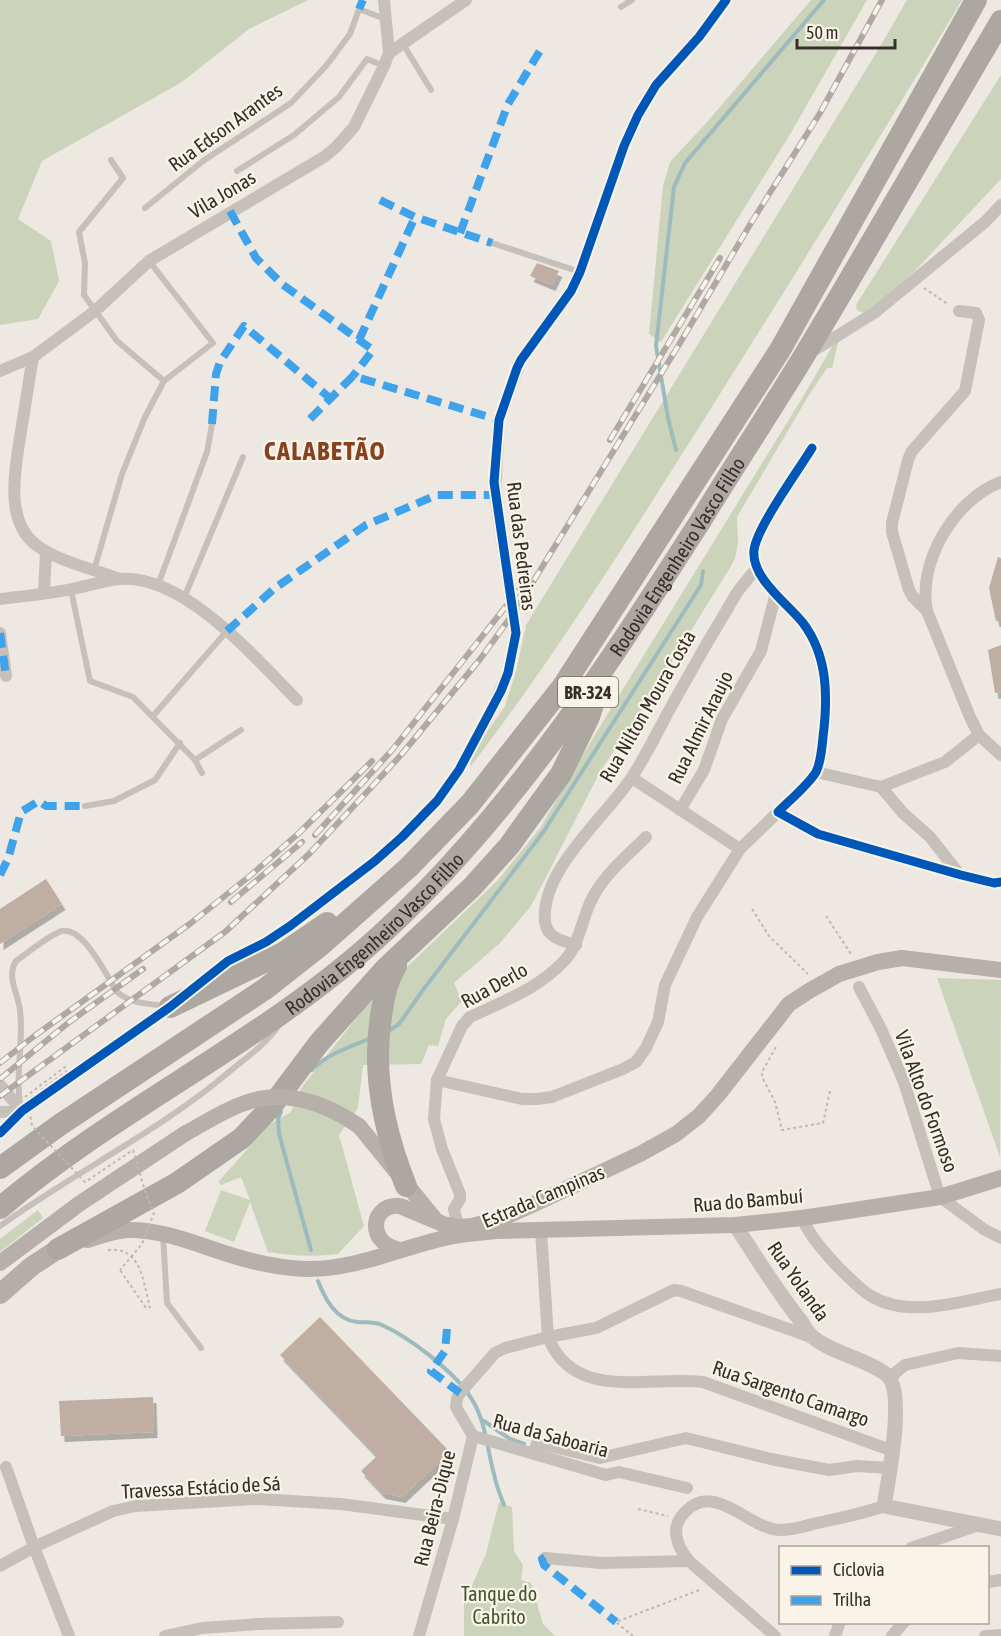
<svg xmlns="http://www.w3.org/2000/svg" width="1001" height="1636" viewBox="0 0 1001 1636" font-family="'Asap Condensed',sans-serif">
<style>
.green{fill:#ccd3bb}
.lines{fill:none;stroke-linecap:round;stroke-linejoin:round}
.stream{stroke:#9dbbbe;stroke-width:4}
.building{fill:#c0aea2;filter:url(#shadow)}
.path{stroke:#bfb9b2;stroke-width:2;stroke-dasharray:3 3;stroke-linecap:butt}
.service{stroke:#c6c0ba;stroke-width:6}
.minor{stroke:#c6c0ba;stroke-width:12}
.tertiary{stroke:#c6c0ba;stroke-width:15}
.secondary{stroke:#b7b0aa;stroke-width:16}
.primary{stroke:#b4aea9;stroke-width:20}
.motorway{stroke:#aca7a0;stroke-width:22}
.rail-casing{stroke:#aea9a4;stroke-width:6}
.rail{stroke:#f9f3e8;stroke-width:4;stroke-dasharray:11;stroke-linecap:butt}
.path-bridge{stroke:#bfb9b2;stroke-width:2;stroke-dasharray:3 3;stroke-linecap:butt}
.secondary-bridge{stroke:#b7b0aa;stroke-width:16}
.quiet{stroke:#3fa3eb;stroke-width:8;stroke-dasharray:15 8;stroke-linecap:butt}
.cycleway-casing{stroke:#f9f3e8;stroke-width:13}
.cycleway{stroke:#0057b8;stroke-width:9}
.labels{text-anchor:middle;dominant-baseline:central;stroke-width:4.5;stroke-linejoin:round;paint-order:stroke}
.shield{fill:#f9f3e8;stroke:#706962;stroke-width:1.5}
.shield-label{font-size:18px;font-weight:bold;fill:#362e28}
.street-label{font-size:20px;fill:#362e28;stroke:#f9f3e8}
.park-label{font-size:20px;fill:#42552c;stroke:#f9f3e8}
.district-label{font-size:26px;font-weight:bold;letter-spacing:1.5px;fill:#854221;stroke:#f9f3e8}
</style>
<defs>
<filter id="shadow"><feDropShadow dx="3.5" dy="6" stdDeviation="0" flood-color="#0004"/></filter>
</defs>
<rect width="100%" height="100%" fill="#ede8e1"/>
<!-- green -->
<g class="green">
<polygon points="0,0 308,0 249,29 182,82 42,161 18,219 51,241 59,281 38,319 0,325"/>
<polygon points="811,0 867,0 789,136 661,342 649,334 663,186 670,162 708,121"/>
<path d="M907 0H962C878 142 791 281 703 421 629 538 556 655 471 766L468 760 505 706 516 671 526 625 881 45Z"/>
<polygon points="1001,75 1001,179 913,273 869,310 863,313 857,310 856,305"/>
<path d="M837 338 839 339 832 368H827L809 395 737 517 738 543 735 558 731 566 637 718 601 770 531 906 500 943 454 983 462 1001 446 1019 438 1046 429 1045 421 1064 363 1065 358 1108 339 1135 364 1226 338 1254C313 1257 292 1256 268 1252L250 1202 234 1242 205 1231 221 1190 250 1200 241 1177 221 1185 218 1182 270 1124 291 1112 302 1087 365 1007 498 880 540 828 599 728 804 395Z"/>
<polygon points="937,978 1001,980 1000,1157"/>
<polygon points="38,1210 43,1218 0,1252 0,1239"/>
<polygon points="499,1502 512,1507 514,1551 523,1565 521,1580 531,1583 543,1624 555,1636 464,1636 464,1603 486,1554"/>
</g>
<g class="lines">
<!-- stream -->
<g class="stream">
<polyline points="676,450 668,418 656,346 674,187 685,163 824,0"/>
<polyline points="387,1032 399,1024 423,990 544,831 701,585 703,571"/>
<path d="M312 1070C327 1054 352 1046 371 1038"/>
<polyline points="281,1112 278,1118 279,1134 311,1250"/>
<path d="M318 1281C325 1299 336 1320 357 1322 366 1323 375 1321 384 1326 410 1338 450 1369 467 1392 486 1417 486 1445 494 1474 496 1485 500 1495 504 1505"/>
<polyline points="484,1421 510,1439 524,1444"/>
</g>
</g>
<!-- building -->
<g class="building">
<polygon points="537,263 559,271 552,285 530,276"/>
<polygon points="998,557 1001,558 1001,621 996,621 989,588"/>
<polygon points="1001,645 1001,692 995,693 988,650"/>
<polygon points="46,879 62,904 0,944 0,909"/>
<polygon points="320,1317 450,1452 402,1497 382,1493 361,1471 377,1456 280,1355"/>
<polygon points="153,1397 154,1432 61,1436 59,1401"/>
</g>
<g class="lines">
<!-- path -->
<g class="path">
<polyline points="924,288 949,305"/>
<polyline points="752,909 769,936 808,974"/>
<polyline points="826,916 851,954"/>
<polyline points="776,1047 762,1072 762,1077 775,1102 782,1130 823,1123 830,1091"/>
<path d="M108 1250C142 1246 143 1283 150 1307L146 1308 120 1270"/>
<polyline points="638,1509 668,1516"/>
<polyline points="633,1636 616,1622 702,1589"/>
</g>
<!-- service -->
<g class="service">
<polyline points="621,7 632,0"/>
<polyline points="403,44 431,90"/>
<polyline points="111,160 123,178 79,232 85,263 84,295 117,341 164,381"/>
<polyline points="237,171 294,135 339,97 367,59 384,66"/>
<polyline points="145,208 203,161 291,103 326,66 350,34 359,9 385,19"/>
<polyline points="492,243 580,272"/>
<polyline points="94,570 122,474 145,417 164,381 213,343 149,261"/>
<polyline points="158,585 207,452 212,424"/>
<polyline points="71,590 90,681 133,697 195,760 202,773"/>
<polyline points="184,598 243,457"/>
<polyline points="153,716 227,631"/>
<polyline points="195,760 241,730"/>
<polyline points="85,806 114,801 155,780 180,743"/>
<path d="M20 1104C15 1073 24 1041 20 1010 18 993 6 976 16 961 30 951 44 939 59 932 82 922 107 977 117 992 131 1004 149 1004 167 1006"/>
<path d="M0 1226C75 1172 158 1132 229 1072 247 1057 266 1044 279 1025"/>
<polyline points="163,1235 167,1303 201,1348"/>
</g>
<!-- minor -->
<g class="minor">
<polyline points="389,53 466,0"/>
<polyline points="813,351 874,313 985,222 1001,205"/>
<path d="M33 357C29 379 26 402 22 425 17 460 2 518 35 544 56 561 94 569 120 579"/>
<polyline points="0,371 33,357 95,311 149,261 324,157 336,147 354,127 384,66 389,53 384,0"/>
<path d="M812 448C798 471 757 527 754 550 751 578 787 603 803 623 828 656 828 697 823 737 822 747 821 762 816 772 809 784 789 801 778 812L818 834 961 875 994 883 1001 882"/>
<path d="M1001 482C955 499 917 562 927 611L970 717 979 735 1001 755"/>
<polyline points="44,593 46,552"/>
<path d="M0 599C24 596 48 594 72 589 88 586 105 580 121 579 185 575 256 659 297 700"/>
<polyline points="927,611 913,597 909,590 892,532 892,523 908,460 912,451 965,391 979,320 976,313 959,311"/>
<polyline points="0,633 6,676"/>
<polyline points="816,772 881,787 945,762 979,735"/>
<polyline points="632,778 740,849"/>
<polyline points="881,787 903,813 930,837 960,875"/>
<polyline points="680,810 704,770 722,719 761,651 776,593"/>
<path d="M576 945C563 941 547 938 545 922 540 870 606 817 632 777 647 754 659 729 672 705 693 667 715 629 738 591L756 569"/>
<polyline points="199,984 228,961 266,942 290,926 375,861 402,837 437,801 459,770 487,719 508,673 516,633 495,495 499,420 521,360 571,291 580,272 624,146 638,115 656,85 699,37 726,0"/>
<polyline points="859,987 881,1029 904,1082 940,1197 985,1230 1001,1238"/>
<polyline points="437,1080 522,1099 537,1099 552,1097 623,1069 636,1062 646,1048 658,1022 665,985 697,917 740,849 778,812"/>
<polyline points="0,1085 22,1111"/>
<polyline points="0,1112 22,1111"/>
<polyline points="0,1133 22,1111 174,1004"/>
<path d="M802 1218C811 1238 825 1253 840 1269 850 1278 859 1289 871 1296 909 1319 960 1301 1001 1294"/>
<path d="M458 1227 454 1209 460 1199V1194L442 1149 434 1119 437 1080 462 1026 470 1017C504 1001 538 989 564 961 579 945 581 923 590 903 602 876 626 857 646 837"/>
<path d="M541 1231 548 1337C574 1403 649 1375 703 1382L893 1451"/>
<polyline points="891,1380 895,1373 905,1365 958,1353 1001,1356"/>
<polyline points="473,1436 606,1475 619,1472 687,1488"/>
<polyline points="534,1454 537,1443 600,1458 686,1438 771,1459 829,1470 857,1466 890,1468"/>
<polyline points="6,1467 34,1547 69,1636"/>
<polyline points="911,1548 979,1525"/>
<polyline points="545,1558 601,1563 689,1561"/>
<polyline points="0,1566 34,1547 113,1511 136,1506 258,1499 341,1504 453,1519"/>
<polyline points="988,1582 1001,1580"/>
<polyline points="165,1636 202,1628 259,1624 338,1622"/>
<polyline points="419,1636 453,1519 473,1436 456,1407 457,1398 460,1393 495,1353 505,1348 548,1337 596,1328 674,1290 681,1291 814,1338"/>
<path d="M775 1636 689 1561C682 1552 677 1545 676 1532 676 1524 679 1518 685 1512 715 1480 749 1530 781 1530 793 1530 805 1526 817 1523 840 1518 862 1514 884 1506"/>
<polyline points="835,1636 840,1622"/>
<polyline points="892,1636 904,1622"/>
<polyline points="985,1636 1001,1635"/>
</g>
<!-- tertiary -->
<path class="tertiary" d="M735 1225C756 1257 776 1290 800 1320 804 1325 808 1334 814 1338 832 1353 869 1360 887 1375 906 1392 888 1481 884 1506L1001 1529"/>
<!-- secondary -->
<g class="secondary">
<polyline points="359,1126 434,1218"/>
<path d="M87 1240C100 1236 114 1231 127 1230 164 1229 200 1246 234 1256 257 1263 282 1268 306 1269 356 1270 402 1247 449 1237 464 1234 480 1233 495 1231L735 1225 802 1218 940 1197 1001 1178"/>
<path d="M400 1250C365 1243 371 1203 400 1206L443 1224 458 1227 472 1226 505 1217 532 1205 640 1154 676 1134 699 1116 718 1095 789 1004 809 991 839 974 878 962 902 958 1001 970"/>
<polyline points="0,1263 79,1204 186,1133"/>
</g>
<!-- primary -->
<polyline class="primary" points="0,1294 32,1266 58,1249"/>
<!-- motorway -->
<g class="motorway">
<path d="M396 966C388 979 384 994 382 1010 371 1070 383 1129 406 1186"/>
<polyline points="170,1007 283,953 327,923"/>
<polyline points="0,1168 61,1124 265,989 321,945 408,868 470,804 563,686 780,350 976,0"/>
<path id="s1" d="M0 1208C121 1105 269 1039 385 931 514 811 609 664 703 517 736 463 771 410 804 356 871 245 935 132 1001 21"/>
<polyline points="58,1249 177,1183 242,1138 271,1107 319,1043 385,969 472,887 509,846 561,774 589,717 597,692"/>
</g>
<!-- rail casing -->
<g class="rail-casing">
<g id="rail">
<polyline points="610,440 720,258"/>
<polyline points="315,835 393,749 518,591"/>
<polyline points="231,902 302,842"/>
<polyline points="0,1063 33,1037 191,923 251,875 299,833 372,761"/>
<polyline points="0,1079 68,1023 143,969"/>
<polyline points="0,1096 225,932 309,854 366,793 401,755 481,658 515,611 680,343 751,223 820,113 882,0"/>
</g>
</g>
<!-- rail -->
<use href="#rail" class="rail"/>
<!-- path-bridge -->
<polyline class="path-bridge" points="25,1097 65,1067 67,1071 28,1100 32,1126 85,1182 133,1150 145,1191 154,1213 142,1244 120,1270"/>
<!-- secondary-bridge -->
<path class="secondary-bridge" d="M186 1133C205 1123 224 1110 245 1103 285 1088 325 1103 359 1126"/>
<!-- quiet -->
<g class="quiet">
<polyline points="359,9 363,0"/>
<polyline points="380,200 415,217 492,243"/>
<polyline points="230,211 256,258 282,284 373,350 353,376"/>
<polyline points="460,233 508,104 541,49"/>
<polyline points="359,340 415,217"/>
<polyline points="310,419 353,376 499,420"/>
<polyline points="212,424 216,374 220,362 244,326 331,399"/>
<polyline points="227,631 275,588 366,525 437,495 495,495"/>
<polyline points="0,633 6,676"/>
<polyline points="0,875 8,859 21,812 39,801 46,806 85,806"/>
<polyline points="447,1329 445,1351 431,1371 460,1393"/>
<polyline points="545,1558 542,1559 544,1565 616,1622"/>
</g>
<!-- cycleway casing -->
<g class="cycleway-casing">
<g id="cycleway">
<path d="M812 448C798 471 757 527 754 550 751 578 787 603 803 623 828 656 828 697 823 737 822 747 821 762 816 772 809 784 789 801 778 812L818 834 961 875 994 883 1001 882"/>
<polyline points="0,1133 22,1111 170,1007 228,961 266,942 290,926 375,861 402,837 437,801 459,770 501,691 508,673 516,633 494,482 499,420 517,368 521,360 571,291 580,272 624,146 638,115 656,85 699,37 726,0"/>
</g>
</g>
<!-- cycleway -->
<use href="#cycleway" class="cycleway"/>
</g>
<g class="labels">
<!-- shield labels -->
<rect class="shield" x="558" y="677" width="60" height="30" rx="4.5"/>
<g class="shield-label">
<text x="588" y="692">BR-324</text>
</g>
<!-- street labels -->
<g class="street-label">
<text transform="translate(225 127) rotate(-36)">Rua Edson Arantes</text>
<text transform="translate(222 194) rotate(-31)">Vila Jonas</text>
<text transform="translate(522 546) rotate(83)">Rua das Pedreiras</text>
<text stroke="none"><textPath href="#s1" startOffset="951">Rodovia Engenheiro Vasco Filho</textPath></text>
<text transform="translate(647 706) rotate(-60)">Rua Nilton Moura Costa</text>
<text transform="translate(700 727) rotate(-64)">Rua Almir Araujo</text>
<text stroke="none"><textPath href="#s1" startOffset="465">Rodovia Engenheiro Vasco Filho</textPath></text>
<text transform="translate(494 985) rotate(-29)">Rua Derlo</text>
<text transform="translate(927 1101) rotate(70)">Vila Alto do Formoso</text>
<text transform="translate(543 1196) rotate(-23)">Estrada Campinas</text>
<text transform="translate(748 1200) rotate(-5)">Rua do Bambuí</text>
<text transform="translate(799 1281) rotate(55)">Rua Yolanda</text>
<text transform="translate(791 1393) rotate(19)">Rua Sargento Camargo</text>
<text transform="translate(551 1435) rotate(15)">Rua da Saboaria</text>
<text transform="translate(201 1487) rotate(-3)">Travessa Estácio de Sá</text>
<text transform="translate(434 1508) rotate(-76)">Rua Beira-Dique</text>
</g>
<!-- park labels -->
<g class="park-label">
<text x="499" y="1593">Tanque do<tspan x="499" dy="23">Cabrito</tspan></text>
</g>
<!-- district labels -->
<g class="district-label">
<text x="325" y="451">CALABETÃO</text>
</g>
</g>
<!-- legend -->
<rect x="779" y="1546" width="210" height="78" fill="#f9f3e8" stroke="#aba49b" stroke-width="1.5"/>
<rect x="791" y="1566" width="30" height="9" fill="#0057b8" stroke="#aba49b" stroke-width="1.5"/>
<text x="833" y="1576" font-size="18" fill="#362e28">Ciclovia</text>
<rect x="791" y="1596" width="30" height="9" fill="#3fa3eb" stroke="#aba49b" stroke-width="1.5"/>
<text x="833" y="1606" font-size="18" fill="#362e28">Trilha</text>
<!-- scale -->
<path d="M797 39v9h98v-9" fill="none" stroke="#362e28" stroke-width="3"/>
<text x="806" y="39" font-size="18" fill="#362e28" stroke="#f9f3e8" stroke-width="4.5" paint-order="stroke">50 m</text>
</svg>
